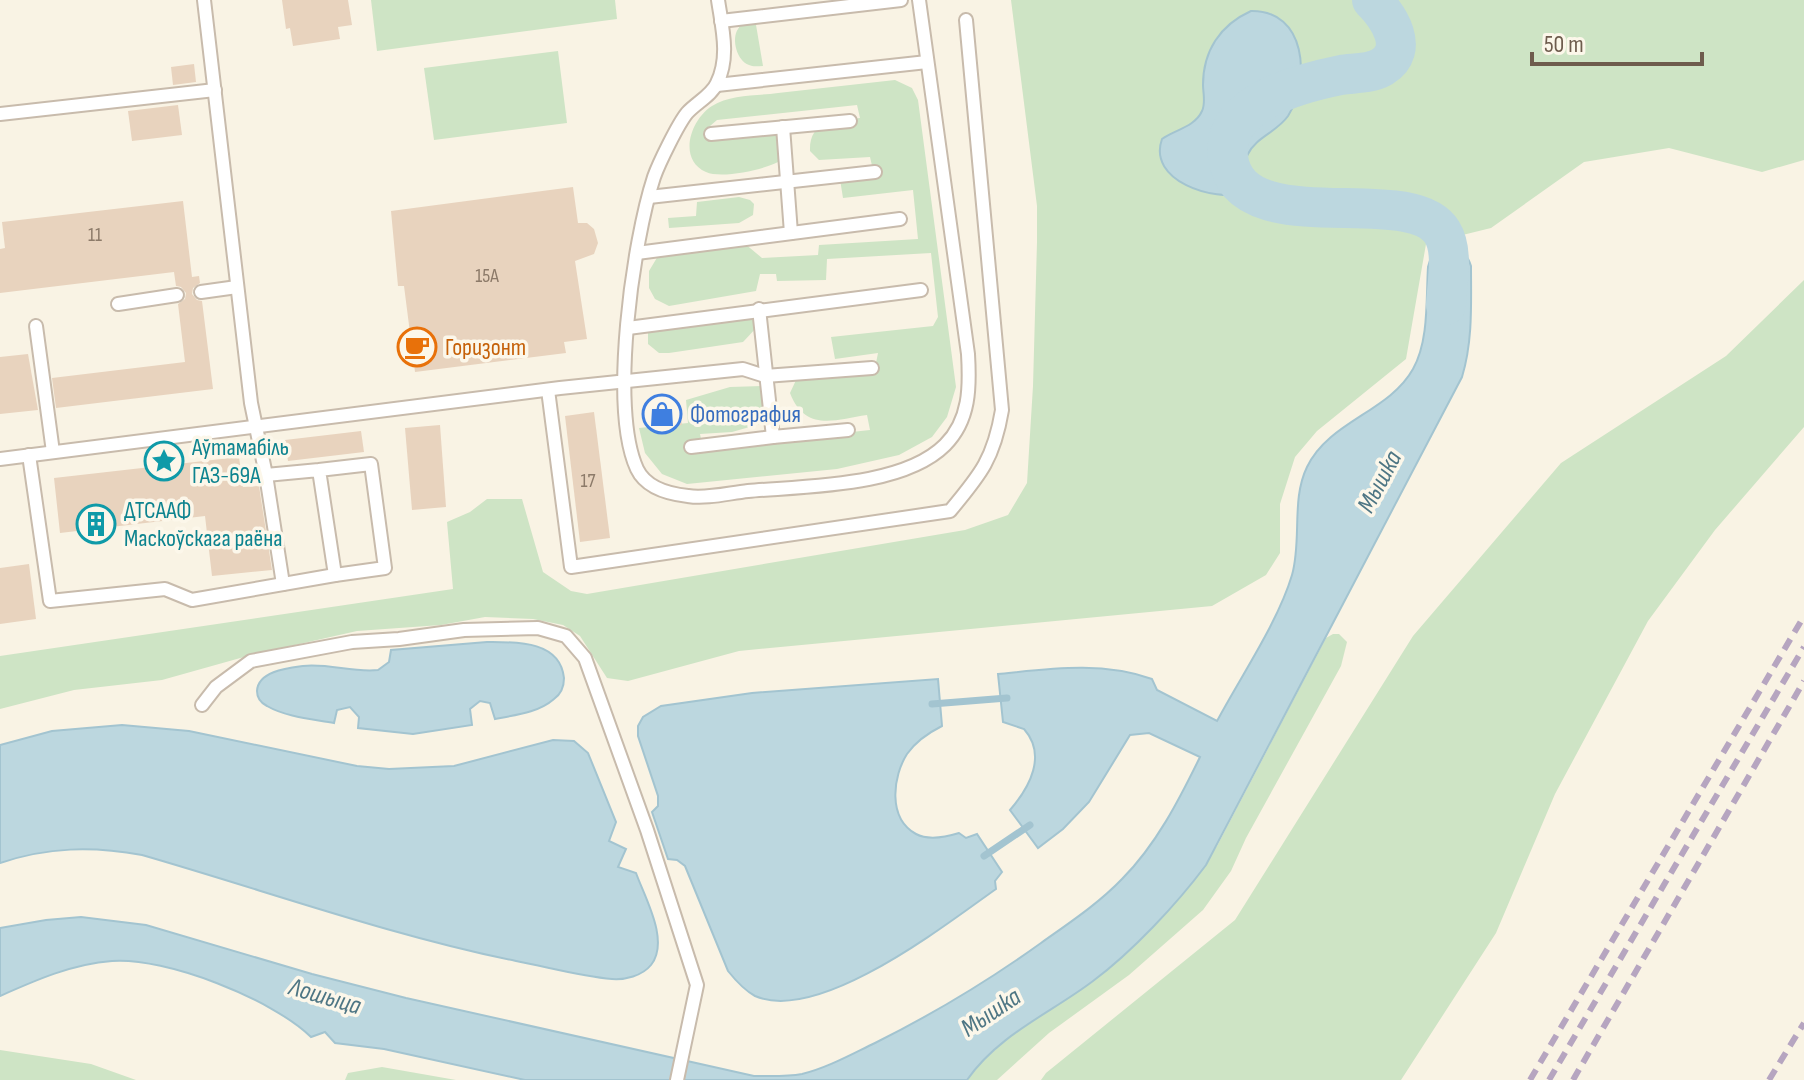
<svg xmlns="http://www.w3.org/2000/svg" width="1804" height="1080" viewBox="0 0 1804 1080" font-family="'Sofia Sans Condensed',sans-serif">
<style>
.green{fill:#cee4c5}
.water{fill:#bcd7df;stroke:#a3c4d0;stroke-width:2}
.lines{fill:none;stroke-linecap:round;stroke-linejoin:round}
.stream{stroke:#a3c4d0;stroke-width:7}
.river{stroke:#bcd7df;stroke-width:40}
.building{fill:#e8d3be}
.service-casing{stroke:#c8bbac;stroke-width:16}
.service{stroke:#fff;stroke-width:12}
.rail{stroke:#b6a5c0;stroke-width:6;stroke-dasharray:12 8;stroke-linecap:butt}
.labels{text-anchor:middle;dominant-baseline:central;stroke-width:7;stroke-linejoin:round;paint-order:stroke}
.number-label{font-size:20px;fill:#8c7a69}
.food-label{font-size:24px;fill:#c56008;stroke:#fcf7ea;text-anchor:start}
.shop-label{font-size:24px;fill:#366cbe;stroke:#fcf7ea;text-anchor:start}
.culture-label{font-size:24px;fill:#0d838f;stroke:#fcf7ea;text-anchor:start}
.water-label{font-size:26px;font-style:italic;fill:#4e7684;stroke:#fcf7ea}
</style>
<rect width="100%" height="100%" fill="#f9f3e4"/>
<!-- green -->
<g class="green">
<polygon points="371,0 615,0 617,19 377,51"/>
<polygon points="1011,0 1804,0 1804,160 1762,172 1669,148 1584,162 1491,228 1426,244 1406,359 1317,431 1295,457 1280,504 1280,553 1266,575 1212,606 739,651 628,681 607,678 580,636 563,625 533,619 485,617 441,625 357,631 251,655 162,680 74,690 0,709 0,656 453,589 447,522 470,512 487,499 522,499 543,572 571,591 587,594 965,530 1008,515 1027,483 1033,386 1037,242 1037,206"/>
<path d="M755 19 763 66C758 66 753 67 749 65 737 61 731 39 738 29 741 23 749 21 755 19Z"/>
<polygon points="558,51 567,123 434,140 424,68"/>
<path d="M895 80 912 88 918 100 956 387 947 417 932 437 899 455 837 469 687 484 662 474 645 453 639 428 688 423 686 400 730 387 762 386 766 407 760 424 732 432 700 434 703 448 870 430 867 415C834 420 805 432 790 393L797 378 864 370 876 363 878 353 835 359 831 337 933 326 938 317 931 253 827 259 826 280 777 281 776 274H760L756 291 669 306 655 299 649 288V271L658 256 744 243 762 258 818 255 819 245 918 239 913 190 843 198 839 173 873 170 870 157 819 160 810 151C809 120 835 121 860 118L857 105 717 120 710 126 709 130 768 131 776 136 783 150 778 162C763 170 721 179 706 172 677 159 691 119 712 106 730 94 757 96 778 93 817 89 856 84 895 80Z"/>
<polygon points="739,197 750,200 754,204 753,215 739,223 669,228 668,218 696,216 697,202"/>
<polygon points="1804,280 1804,427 1715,530 1648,621 1555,794 1496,933 1401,1080 1041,1080 1046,1073 1235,920 1413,636 1561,463 1726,356"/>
<polygon points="755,317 757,327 743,342 669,353 659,353 648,344 648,332"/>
<polygon points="1333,634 1339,634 1347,642 1341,666 1246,838 1231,871 1203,910 1129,975 1049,1033 997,1080 967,1080 981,1063 1009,1037 1108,969 1192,883 1217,846 1326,638"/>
<polygon points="0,1050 91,1064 136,1080 0,1080"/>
<polygon points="382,1067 456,1080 345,1080 348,1073"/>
</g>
<!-- water -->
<g class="water">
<path d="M1251 11C1306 10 1311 79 1288 116 1277 132 1256 137 1248 154 1242 164 1247 174 1249 184L1245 193C1214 202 1147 181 1162 139 1174 130 1195 127 1202 111 1206 103 1203 93 1203 85 1203 51 1220 25 1251 11Z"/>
<path d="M1448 249C1461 250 1467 253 1471 266 1471 303 1473 341 1462 377L1206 865C1177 904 1132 952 1093 981 1051 1013 999 1034 967 1080H525L384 1049 335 1043 325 1032 311 1037C272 999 166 957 112 961 72 964 36 980 0 996V928L46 920 81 917 146 925 312 974 406 998 754 1076C770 1076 786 1077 802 1074 827 1068 852 1054 875 1043 933 1014 988 981 1041 943 1069 923 1098 904 1122 879 1156 845 1179 800 1200 757L1149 733 1130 735 1089 802 1063 829 1038 848 1010 810C1030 787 1047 755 1024 729L1003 722 998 674C1049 669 1101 661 1152 679L1157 690 1217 721C1241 676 1278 622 1292 575 1302 540 1291 500 1307 467 1329 421 1389 412 1413 369 1429 341 1426 299 1428 267L1431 257Z"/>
<path d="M487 642C515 642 560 640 564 678 564 687 561 694 554 699 538 713 515 715 495 719L490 703 480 701 470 709 472 725 413 734 358 728 359 717 350 707 337 710 334 723C312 719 286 717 267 706 261 703 257 698 257 691 258 671 288 668 303 666 328 663 354 673 378 670L389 662 391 650Z"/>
<path d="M938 679 942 726C928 733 916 741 907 754 893 776 887 818 916 834 929 841 946 837 959 833L966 838 977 834 1002 872 995 881 996 889C945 925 819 1024 755 996 744 990 736 981 728 971L685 866 677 860 668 859 652 812 658 806V796L638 736V726L643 717 661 706 752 693Z"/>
<path d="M122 725 189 731 357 766 389 769 454 766 553 740 574 741 588 753 616 822 609 841 626 849 618 867 636 873C645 898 670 941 651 965 642 976 625 980 612 979 580 976 548 967 516 961 389 935 267 891 142 855 92 846 48 847 0 863V745L52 731Z"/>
</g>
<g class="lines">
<!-- stream -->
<g class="stream">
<polyline points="932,704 1007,698"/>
<polyline points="984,856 1030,825"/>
</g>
<!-- river -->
<path class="river" d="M1372 0C1388 16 1411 49 1382 67 1370 74 1354 73 1341 75 1301 83 1221 103 1228 157 1239 244 1409 180 1442 232 1454 251 1447 283 1446 305"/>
</g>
<!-- building -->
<g class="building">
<polygon points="282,0 348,0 352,25 338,27 340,39 293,46 290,28 286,29"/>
<polygon points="194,64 196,82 173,85 171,67"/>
<polygon points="178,105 182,135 132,141 128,111"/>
<polygon points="573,187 578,223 587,223 594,229 598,243 594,254 575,261 587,339 564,342 566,353 415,372 404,286 398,286 391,211"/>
<polygon points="183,201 192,277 199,276 200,283 193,288 192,294 197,300 202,301 213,389 56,408 52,378 185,362 178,304 185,299 186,293 181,287 176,286 174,272 0,293 0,249 5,248 2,222"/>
<polygon points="28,354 38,410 0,414 0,357"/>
<polygon points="678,400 682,425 650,430 647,404"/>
<polygon points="594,412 610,538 580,542 565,416"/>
<polygon points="440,425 446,507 412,510 405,428"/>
<polygon points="361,431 364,452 288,461 285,440"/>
<polygon points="239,457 243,487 259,486 272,570 212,576 205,516 60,533 54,478"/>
<polygon points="29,564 36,619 0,624 0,568"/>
</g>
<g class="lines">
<!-- service casing -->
<g class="service-casing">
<g id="service">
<polyline points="204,0 251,403 266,475 319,470 335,575 385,568 371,464 319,470"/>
<path d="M718 0C722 27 730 57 717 83 712 95 696 103 687 113 678 124 659 163 654 177 633 241 609 408 637 469 646 488 669 494 688 496 707 499 729 493 748 491 805 486 903 487 945 445 970 420 970 387 968 354L919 0"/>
<polyline points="721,21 901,0"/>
<polyline points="717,85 927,62"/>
<polyline points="0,114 215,90"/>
<polyline points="783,127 791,233"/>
<polyline points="711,134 850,121"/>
<polyline points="649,197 875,172"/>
<polyline points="637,253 900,219"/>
<polyline points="201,292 237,287"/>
<polyline points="118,304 177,295"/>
<polyline points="36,326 53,452"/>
<polyline points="628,328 921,290"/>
<path d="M548 390 571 567 950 511C981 474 994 458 1002 410L966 20"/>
<polyline points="773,437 848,430"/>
<polyline points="691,447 773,437 759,309"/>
<polyline points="29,455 50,601 165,589 192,600 335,575"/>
<polyline points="0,459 560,388 743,369 765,376 872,368"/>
<polyline points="266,475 283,584"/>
<polyline points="202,705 216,687 251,661 352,642 399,639 464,630 538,628 566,636 585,658 647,830 697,985 677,1080"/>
</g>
</g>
<!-- service -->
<use href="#service" class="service"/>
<!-- rail -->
<g class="rail">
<polyline points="1530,1080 1804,616"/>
<polyline points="1549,1080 1804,647"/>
<polyline points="1573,1080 1804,681"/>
<polyline points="1769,1080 1804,1023"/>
</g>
</g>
<!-- icons -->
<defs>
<g id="cafe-ring" transform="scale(2)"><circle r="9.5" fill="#fcf7ea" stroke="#e8710a" stroke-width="1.5"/><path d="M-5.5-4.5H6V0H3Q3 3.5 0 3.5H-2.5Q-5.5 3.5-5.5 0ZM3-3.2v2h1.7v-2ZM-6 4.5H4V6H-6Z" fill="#e8710a"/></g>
<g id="shop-ring" transform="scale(2)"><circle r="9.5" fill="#fcf7ea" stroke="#3f7fe0" stroke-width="1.5"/><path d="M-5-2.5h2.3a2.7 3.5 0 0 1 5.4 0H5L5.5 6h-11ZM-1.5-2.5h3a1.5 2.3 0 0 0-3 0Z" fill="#3f7fe0"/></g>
<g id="sight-ring" transform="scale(2)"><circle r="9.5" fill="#fcf7ea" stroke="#0f9aa8" stroke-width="1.5"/><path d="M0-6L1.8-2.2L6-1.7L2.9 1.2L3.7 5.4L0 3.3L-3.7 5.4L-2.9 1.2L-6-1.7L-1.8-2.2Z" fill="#0f9aa8"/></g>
<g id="building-ring" transform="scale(2)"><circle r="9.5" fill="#fcf7ea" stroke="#0f9aa8" stroke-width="1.5"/><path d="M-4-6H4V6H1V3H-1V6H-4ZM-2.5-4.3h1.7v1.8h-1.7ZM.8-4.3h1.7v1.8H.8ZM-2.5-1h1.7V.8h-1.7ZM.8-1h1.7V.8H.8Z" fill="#0f9aa8"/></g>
</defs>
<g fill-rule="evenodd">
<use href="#cafe-ring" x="417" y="347"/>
<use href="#shop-ring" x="662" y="414"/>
<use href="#sight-ring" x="164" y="461"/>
<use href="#building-ring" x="96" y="524"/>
</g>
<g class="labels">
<!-- number labels -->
<g class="number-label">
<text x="95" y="235">11</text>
<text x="487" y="276">15А</text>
<text x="588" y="481">17</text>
</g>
<!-- food labels -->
<g class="food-label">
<text x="445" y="347">Горизонт</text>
</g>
<!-- shop labels -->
<g class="shop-label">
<text x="690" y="414">Фотография</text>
</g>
<!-- culture labels -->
<g class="culture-label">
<text x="192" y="447">Аўтамабіль<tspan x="192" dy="28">ГАЗ-69А</tspan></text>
<text x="124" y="510">ДТСААФ<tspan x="124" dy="28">Маскоўскага раёна</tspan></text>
</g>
<!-- water labels -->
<g class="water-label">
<text transform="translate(1380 482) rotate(-62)">Мышка</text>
<text transform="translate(325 997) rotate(16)">Лошыца</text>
<text transform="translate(991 1013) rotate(-34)">Мышка</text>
</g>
</g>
<!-- scale -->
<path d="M1532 52v12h170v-12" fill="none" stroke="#6e5c4d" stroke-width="4"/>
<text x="1544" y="52" font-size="24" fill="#6e5c4d" stroke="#fcf7ea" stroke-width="6" paint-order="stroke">50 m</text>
</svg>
